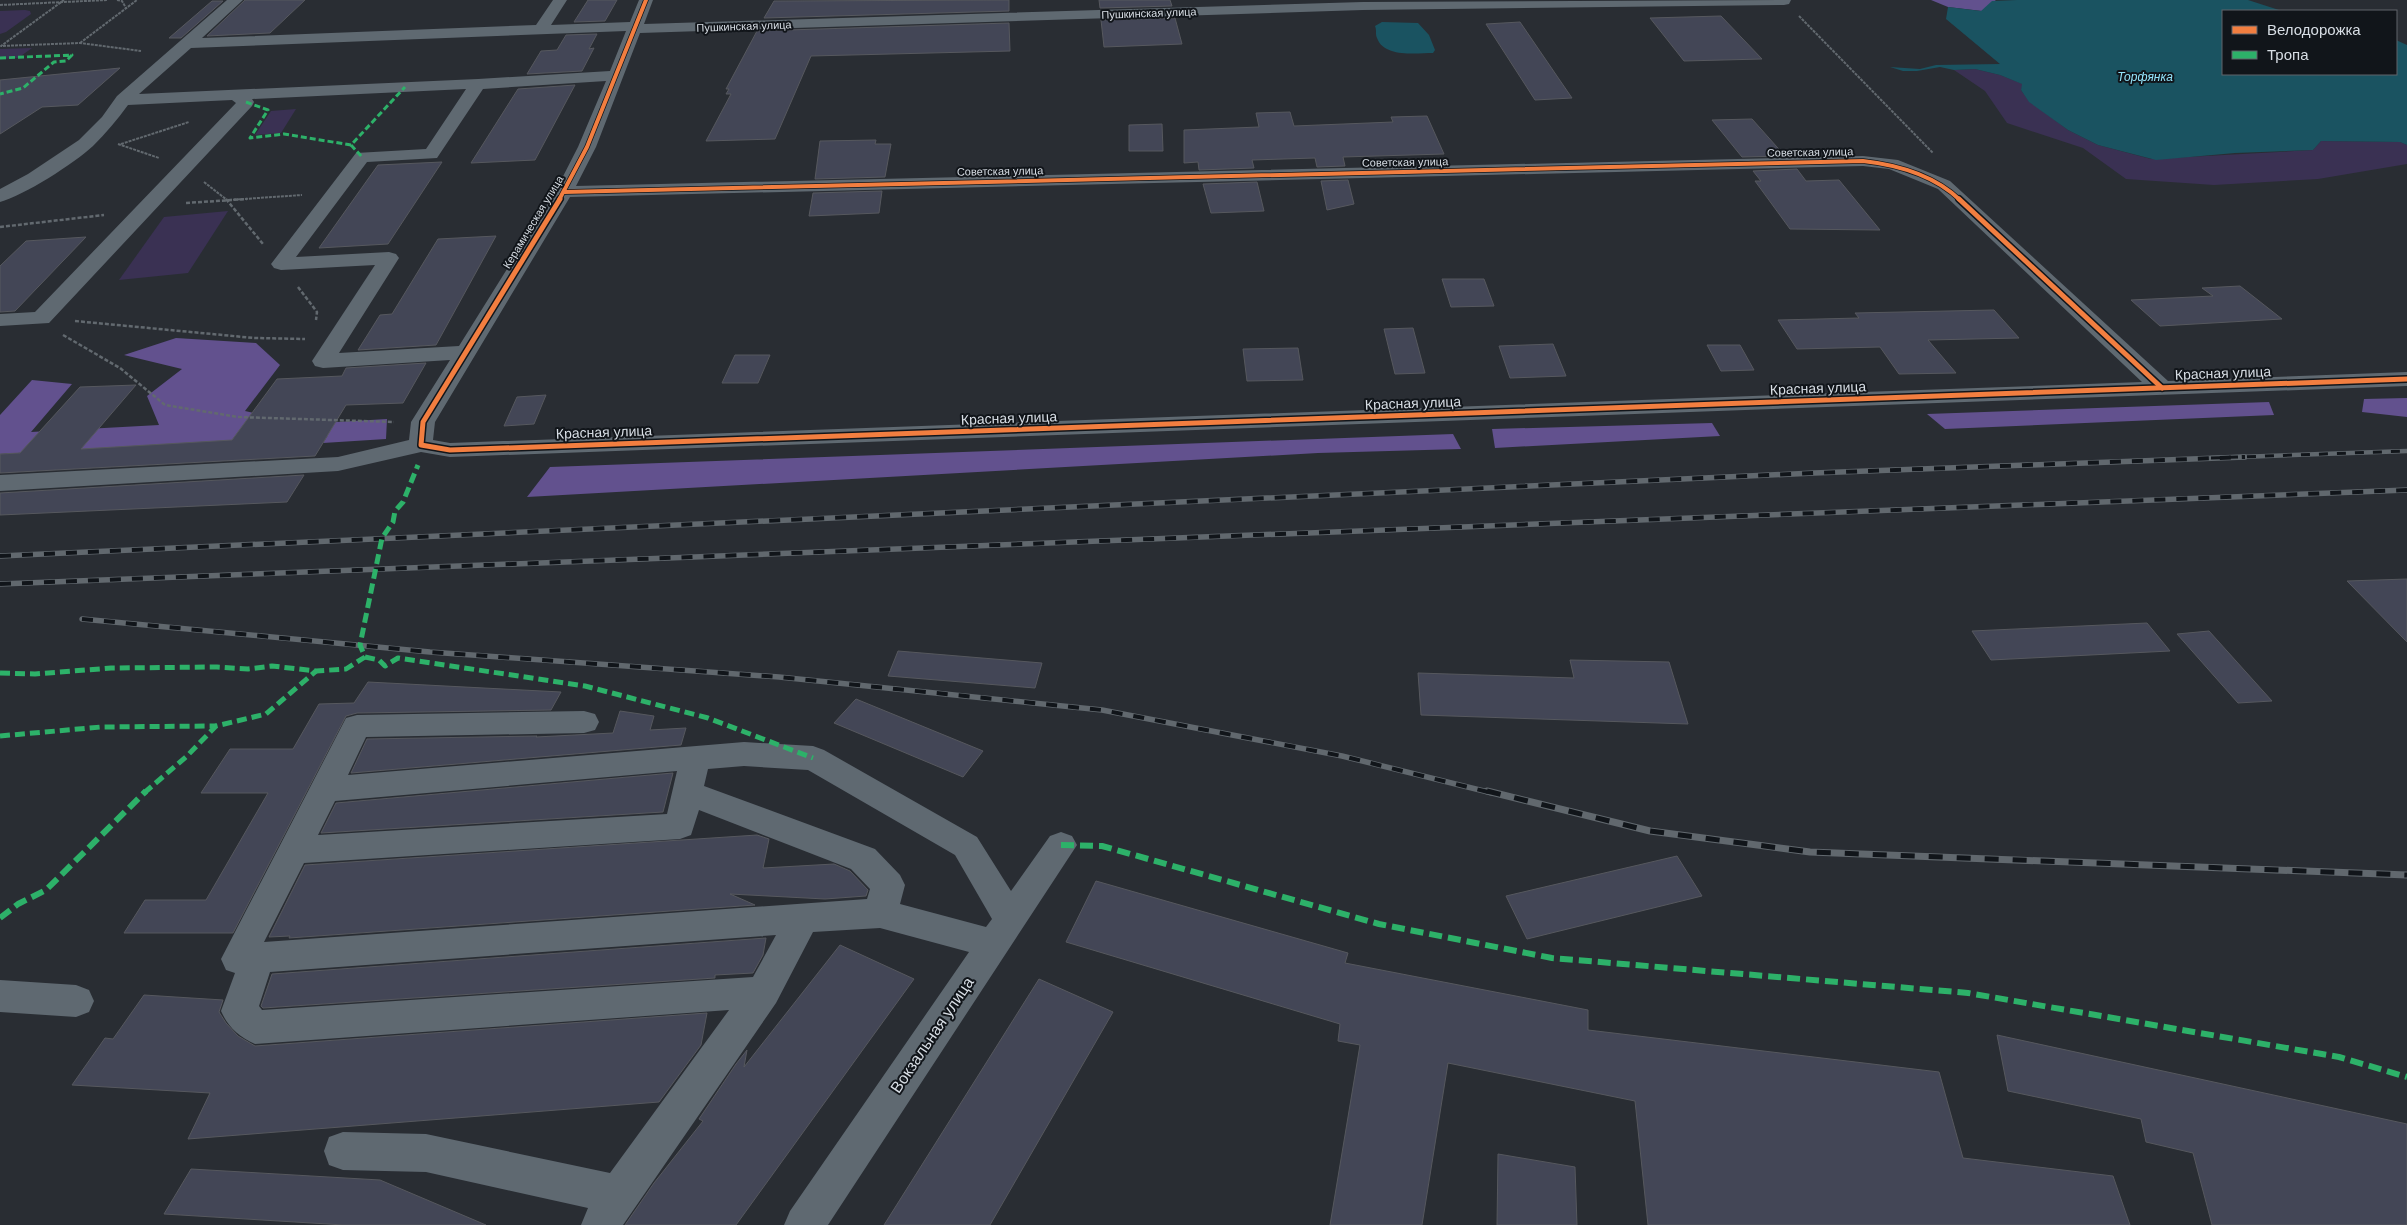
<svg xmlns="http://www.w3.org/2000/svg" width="2407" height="1225" viewBox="0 0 2407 1225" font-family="Helvetica,sans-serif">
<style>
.green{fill:#3a3153}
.forest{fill:#62518e}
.water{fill:#1a5361}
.building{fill:#434656;stroke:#56585e}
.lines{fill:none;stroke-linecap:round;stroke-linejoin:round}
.path-far1{stroke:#62696f;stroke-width:2;stroke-dasharray:3 1;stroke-linecap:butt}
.path{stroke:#62696f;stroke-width:2.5;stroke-dasharray:4 2;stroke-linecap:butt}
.minor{fill:#5f6971;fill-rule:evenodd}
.rail-far2-casing{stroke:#61686e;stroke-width:4.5}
.rail-far1-casing{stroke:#61686e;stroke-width:5.5}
.rail-casing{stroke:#61686e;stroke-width:7}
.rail-far2{stroke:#11151a;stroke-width:3;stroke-dasharray:9;stroke-linecap:butt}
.rail-far1{stroke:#11151a;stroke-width:4;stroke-dasharray:11;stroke-linecap:butt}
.rail{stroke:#11151a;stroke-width:5;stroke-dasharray:14;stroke-linecap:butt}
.quiet-far2{stroke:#2db169;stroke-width:3;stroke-dasharray:6 3;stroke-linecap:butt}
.quiet-far1{stroke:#2db169;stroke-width:5;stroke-dasharray:10 5;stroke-linecap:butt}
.quiet{stroke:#2db169;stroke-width:6;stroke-dasharray:13 6;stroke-linecap:butt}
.cycleway-far1-casing{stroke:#11151a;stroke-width:5.5}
.cycleway-casing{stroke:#11151a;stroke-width:8}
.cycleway-far1{stroke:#f27e40;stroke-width:4}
.cycleway{stroke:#f27e40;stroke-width:5}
.labels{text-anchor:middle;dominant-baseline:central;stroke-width:4;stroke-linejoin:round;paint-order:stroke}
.far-street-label{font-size:11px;fill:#d8dee5;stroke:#11151a}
.far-water-label{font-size:12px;font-style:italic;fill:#93e3f9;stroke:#11151a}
.street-label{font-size:14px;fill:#d8dee5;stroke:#11151a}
.near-street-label{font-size:16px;fill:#d8dee5;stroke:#11151a}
</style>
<rect width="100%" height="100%" fill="#292d33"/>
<!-- green -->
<g class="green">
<polygon points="25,10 30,11 31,14 6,32 0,34 0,11"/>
<polygon points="32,48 18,58 0,59 0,49"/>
<polygon points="1975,69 2000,75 2023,84 2021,90 2029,101 2068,130 2098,145 2151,159 2313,150 2321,141 2400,142 2407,145 2407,164 2318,179 2214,185 2126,179 2083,148 2007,123 1985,91 1954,70"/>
<polygon points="296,109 281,133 255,135 271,111"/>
<polygon points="228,211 188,273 119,280 164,217"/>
</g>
<!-- forest -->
<g class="forest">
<polygon points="1931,0 1996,0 1982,11 1948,7"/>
<polygon points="176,338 256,343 280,365 245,411 304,424 387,419 386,439 323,443 328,435 0,454 0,415 32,380 72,384 31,432 159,425 147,396 182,369 124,355"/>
<polygon points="2407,398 2407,417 2362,412 2364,399"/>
<polygon points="2269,402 2274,415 1945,429 1927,414"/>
<polygon points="1712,423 1720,436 1495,448 1492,429"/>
<polygon points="1453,434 1461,449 1318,453 527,497 550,467"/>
</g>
<!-- water -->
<g class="water">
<polygon points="2017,0 2248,0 2279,10 2290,11 2223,11 2223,74 2396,74 2396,40 2407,45 2407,145 2400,142 2321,141 2313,150 2235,153 2156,160 2098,145 2068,130 2029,102 2021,90 2022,84 2000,75 1975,69 1954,70 1940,67 1917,71 1903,71 1890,67 1920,69 1936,65 2000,64 1946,19 1948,7 1981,11 1992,1"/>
<path d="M1382 22 1418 23 1429 35 1435 50 1433 53C1417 53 1384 58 1377 38 1375 34 1377 31 1375 26Z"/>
</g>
<!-- building -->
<g class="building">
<polygon points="245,0 305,0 270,33 207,36"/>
<polygon points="588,0 617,0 605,21 574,22"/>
<polygon points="1009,0 1009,11 764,18 774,1"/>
<polygon points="1099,0 1170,0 1172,6 1100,8"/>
<polygon points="212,1 223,1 181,38 169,38"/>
<polygon points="1721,16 1762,59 1684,61 1650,18"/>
<polygon points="1175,18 1182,44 1104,47 1101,20"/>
<polygon points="1520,22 1572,98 1535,100 1486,24"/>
<polygon points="1009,23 1010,51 811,56 775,139 706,141 731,94 726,94 729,89 726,89 757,31"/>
<polygon points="597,34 589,49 594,48 582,71 527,74 541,51 557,50 566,35"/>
<polygon points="120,68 78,105 42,107 0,134 0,80"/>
<polygon points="575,85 535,160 471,163 518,89"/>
<polygon points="1290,112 1294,126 1393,122 1391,117 1427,116 1444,154 1343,157 1345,166 1317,167 1315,158 1252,160 1254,168 1199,170 1198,162 1184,163 1184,130 1259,127 1256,113"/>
<polygon points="1752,119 1785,156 1742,157 1712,120"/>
<polygon points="1162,124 1163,151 1129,151 1129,125"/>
<polygon points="876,140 875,144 891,144 885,177 815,179 820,141"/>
<polygon points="442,162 388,244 319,248 378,165"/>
<polygon points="1797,169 1806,181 1839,180 1880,230 1790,229 1755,181 1761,181 1753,171"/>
<polygon points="1348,180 1354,204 1327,210 1321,181"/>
<polygon points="1257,182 1264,211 1211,213 1203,184"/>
<polygon points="882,191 879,213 809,216 813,193"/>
<polygon points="496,236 436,345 358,350 380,315 392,314 438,239"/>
<polygon points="86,237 15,311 0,312 0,266 26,241"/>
<polygon points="1442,279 1484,279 1494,306 1451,307"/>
<polygon points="2240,286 2282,319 2160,326 2131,300 2213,296 2202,288"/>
<polygon points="1994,310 2019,338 1928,340 1956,373 1899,374 1880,347 1797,349 1778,320 1859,318 1855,313"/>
<polygon points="1413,328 1425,373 1395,374 1384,329"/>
<polygon points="1553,344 1566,376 1510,378 1499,346"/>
<polygon points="1707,345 1740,345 1754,370 1721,371"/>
<polygon points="1298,348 1303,380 1247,381 1243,349"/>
<polygon points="735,355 770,355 758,383 722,383"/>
<polygon points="426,363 403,403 346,405 315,456 0,473 0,454 20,453 80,387 136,385 81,449 232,440 277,379 342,376 346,368"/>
<polygon points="546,395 534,424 504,426 517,397"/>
<polygon points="304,475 287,502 0,515 0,493"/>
<polygon points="2407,579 2407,642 2347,581"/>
<polygon points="2147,623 2170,651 1991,660 1972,631"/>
<polygon points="2209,631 2272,701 2238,703 2177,634"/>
<polygon points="898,651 1042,663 1035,688 888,676"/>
<polygon points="1570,660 1669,662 1688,724 1421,715 1418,673 1574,678"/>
<polygon points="368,682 561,692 551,710 357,713 346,716 233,933 124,933 145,900 206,900 268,793 201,793 230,749 293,749 319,704 354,703"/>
<polygon points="856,699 983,751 963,777 834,723"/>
<polygon points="620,711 654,716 650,730 686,728 681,745 351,773 367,739 537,736 536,737 613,733"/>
<polygon points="673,773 663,812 321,833 336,803"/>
<polygon points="757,835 769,839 763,868 834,864 850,871 868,890 866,896 825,899 730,894 755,905 289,938 290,936 269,937 305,865"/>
<polygon points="1677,856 1702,896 1527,939 1506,896"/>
<polygon points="1096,881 1348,953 1345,963 1588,1010 1588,1030 1939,1072 1963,1158 2113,1176 2130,1225 1648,1225 1635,1101 1448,1063 1422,1225 1330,1225 1360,1045 1338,1041 1340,1024 1066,942"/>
<polygon points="766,938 763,955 753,973 715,975 715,978 263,1008 261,1006 272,974"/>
<polygon points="840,945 914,979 736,1225 625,1225 654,1183 703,1121 699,1119 736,1064 747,1050 744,1067"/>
<polygon points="1039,979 1113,1012 990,1225 884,1225"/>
<polygon points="144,995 223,1000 219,1012 226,1023 238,1036 255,1046 707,1013 701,1045 659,1102 188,1139 210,1093 72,1085 105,1038 113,1039"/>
<polygon points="1997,1035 2407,1124 2407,1225 2212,1225 2193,1153 2146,1142 2141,1119 2008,1091"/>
<polygon points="1498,1154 1575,1167 1577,1225 1497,1225"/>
<polygon points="191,1169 380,1180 486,1225 344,1225 164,1214"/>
</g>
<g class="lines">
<!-- path-far1 -->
<g class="path-far1">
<polyline points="64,0 1,46 80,43 141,51"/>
<polyline points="117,0 122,1 126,8"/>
<polyline points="0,5 107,0"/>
<polyline points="1799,16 1933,153"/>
<polyline points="80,43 137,0"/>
<polyline points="118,144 159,158"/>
<polyline points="121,144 189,122"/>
<polyline points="204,182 227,200"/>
<polyline points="229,200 302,195"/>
</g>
<!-- path -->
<g class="path">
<polyline points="226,199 263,244"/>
<polyline points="186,203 247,199"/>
<polyline points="0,227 104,215"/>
<polyline points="298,287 317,312 316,320"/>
<polyline points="75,321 254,338 305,339"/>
<polyline points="63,335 120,368 165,405 238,417 394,422"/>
</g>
<!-- minor -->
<g class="minor">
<path d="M227 0H243L202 38 536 25 553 0H567L551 25 630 22 639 0H653L644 24 1363 2 1791 0 1789 4 1784 5 1363 10 640 33 596 147 576 186 1863 156 1898 160 1950 181 2168 381 2407 372V386L450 457 421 452 338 471 0 491V475L338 457 409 440 411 422 450 360 323 368 315 366 312 361 375 265 281 270 274 268 271 264 356 153 426 149 466 89 252 99 254 102 252 106 49 323 0 326V314L35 312 236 103 232 100 128 105C117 120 106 133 93 146 75 163 23 196 0 202V189L28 174 79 140 102 117 117 96ZM626 31 610 71 478 79 139 94 191 48ZM606 81 578 147 555 192 459 346 339 353 399 258 396 254 389 252 296 257 367 162 437 158 483 89ZM1863 166 1889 169 1938 189 2142 382 450 443 433 440 435 422 570 197Z"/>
<path d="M584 711 595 714 599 722 595 730 584 733 366 737 348 775 744 742 813 746 824 750 977 837 1011 891 1050 836 1061 832 1072 836 1077 845 828 1225H784L790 1211 969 952 880 928 813 932 776 1003 623 1225H581L588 1208 426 1172 343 1170 329 1165 324 1151 329 1137 343 1132 426 1134 610 1173 729 1010 255 1044C239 1037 228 1027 221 1011L235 973 226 970 221 959 346 718 357 715ZM744 766 808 770 955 855 992 919 986 927 900 904 905 885 900 875 875 849 704 786 708 769ZM677 771 667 814 318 835 335 801ZM699 810 851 869 870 889 867 899 264 942 304 863 680 839 691 835ZM776 935 753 977 262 1010 259 1006 270 972Z"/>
<polygon points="0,980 76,985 89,990 94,1001 89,1012 76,1017 0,1012"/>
</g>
<!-- rail-far2 casing -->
<g class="rail-far2-casing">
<polyline id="rail-far2" points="2211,458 2407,451"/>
</g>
<!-- rail-far1 casing -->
<g class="rail-far1-casing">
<g id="rail-far1">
<polyline points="0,556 1814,473 2245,457"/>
<polyline points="0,584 2407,490"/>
<polyline points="82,619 430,652 779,677 1102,710 1342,756 1492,793"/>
</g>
</g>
<!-- rail casing -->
<g class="rail-casing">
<polyline id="rail" points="1487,791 1650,831 1810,852 2407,875"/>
</g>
<!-- rail-far2 -->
<use href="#rail-far2" class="rail-far2"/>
<!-- rail-far1 -->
<use href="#rail-far1" class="rail-far1"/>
<!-- rail -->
<use href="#rail" class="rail"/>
<!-- quiet-far2 -->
<g class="quiet-far2">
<polyline points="0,58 72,55 66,61 54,62 23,88 0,94"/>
<polyline points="246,102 268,110 250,138 284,134 351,145 405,87"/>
<polyline points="351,145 362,157"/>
</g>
<!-- quiet-far1 -->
<g class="quiet-far1">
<polyline points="365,657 379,660 385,666 398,658 585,686 708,718 813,758"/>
<polyline points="0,673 35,674 111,668 217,667 248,669 272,666 316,671 346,669 365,657 360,645 382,538 393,522 395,511 403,502 418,465"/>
<polyline points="0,736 101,727 216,726"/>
<polyline points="144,793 186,757 216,726 266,714 316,671"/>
</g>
<!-- quiet -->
<g class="quiet">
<polyline points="1061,845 1102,846 1379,924 1552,958 1968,993 2339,1057 2407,1077"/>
<polyline points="0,918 18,904 46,890 146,791"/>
</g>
<!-- cycleway-far1 casing -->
<g class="cycleway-far1-casing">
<g id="cycleway-far1">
<path d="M564 192 1863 161C1899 165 1934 175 1960 200"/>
<polyline points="559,200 587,147 646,0"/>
</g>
</g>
<!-- cycleway casing -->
<g class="cycleway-casing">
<g id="cycleway">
<polyline points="560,199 423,422 421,445 450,450 2407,379"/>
<polyline points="1959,199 2162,388"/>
</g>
</g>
<!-- cycleway-far1 -->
<use href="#cycleway-far1" class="cycleway-far1"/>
<!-- cycleway -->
<use href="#cycleway" class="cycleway"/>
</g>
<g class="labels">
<!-- far-street labels -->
<g class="far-street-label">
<text transform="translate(1149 13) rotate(-2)">Пушкинская улица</text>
<text transform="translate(744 26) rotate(-2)">Пушкинская улица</text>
<text transform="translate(1810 152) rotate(-1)">Советская улица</text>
<text transform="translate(1405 162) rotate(-1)">Советская улица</text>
<text transform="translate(1000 171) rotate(-1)">Советская улица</text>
<text transform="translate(533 222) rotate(-59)">Керамическая улица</text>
</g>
<!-- far-water labels -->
<g class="far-water-label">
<text x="2145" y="77">Торфянка</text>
</g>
<!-- street labels -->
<g class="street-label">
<text transform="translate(2223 373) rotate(-2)">Красная улица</text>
<text transform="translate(1818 388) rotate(-2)">Красная улица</text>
<text transform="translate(1413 403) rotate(-2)">Красная улица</text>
<text transform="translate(1009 418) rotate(-2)">Красная улица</text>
<text transform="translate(604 432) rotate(-2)">Красная улица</text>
</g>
<!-- near-street labels -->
<g class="near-street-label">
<text transform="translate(932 1035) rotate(-56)">Вокзальная улица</text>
</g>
</g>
<!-- legend -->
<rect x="2222" y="10" width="175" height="65" fill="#11151a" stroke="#61656b"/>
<rect x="2232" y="26" width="25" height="8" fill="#f27e40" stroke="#61656b"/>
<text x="2267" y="35" font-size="15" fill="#d8dee5">Велодорожка</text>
<rect x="2232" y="51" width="25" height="8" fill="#2db169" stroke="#61656b"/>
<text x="2267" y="60" font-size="15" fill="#d8dee5">Тропа</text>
</svg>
